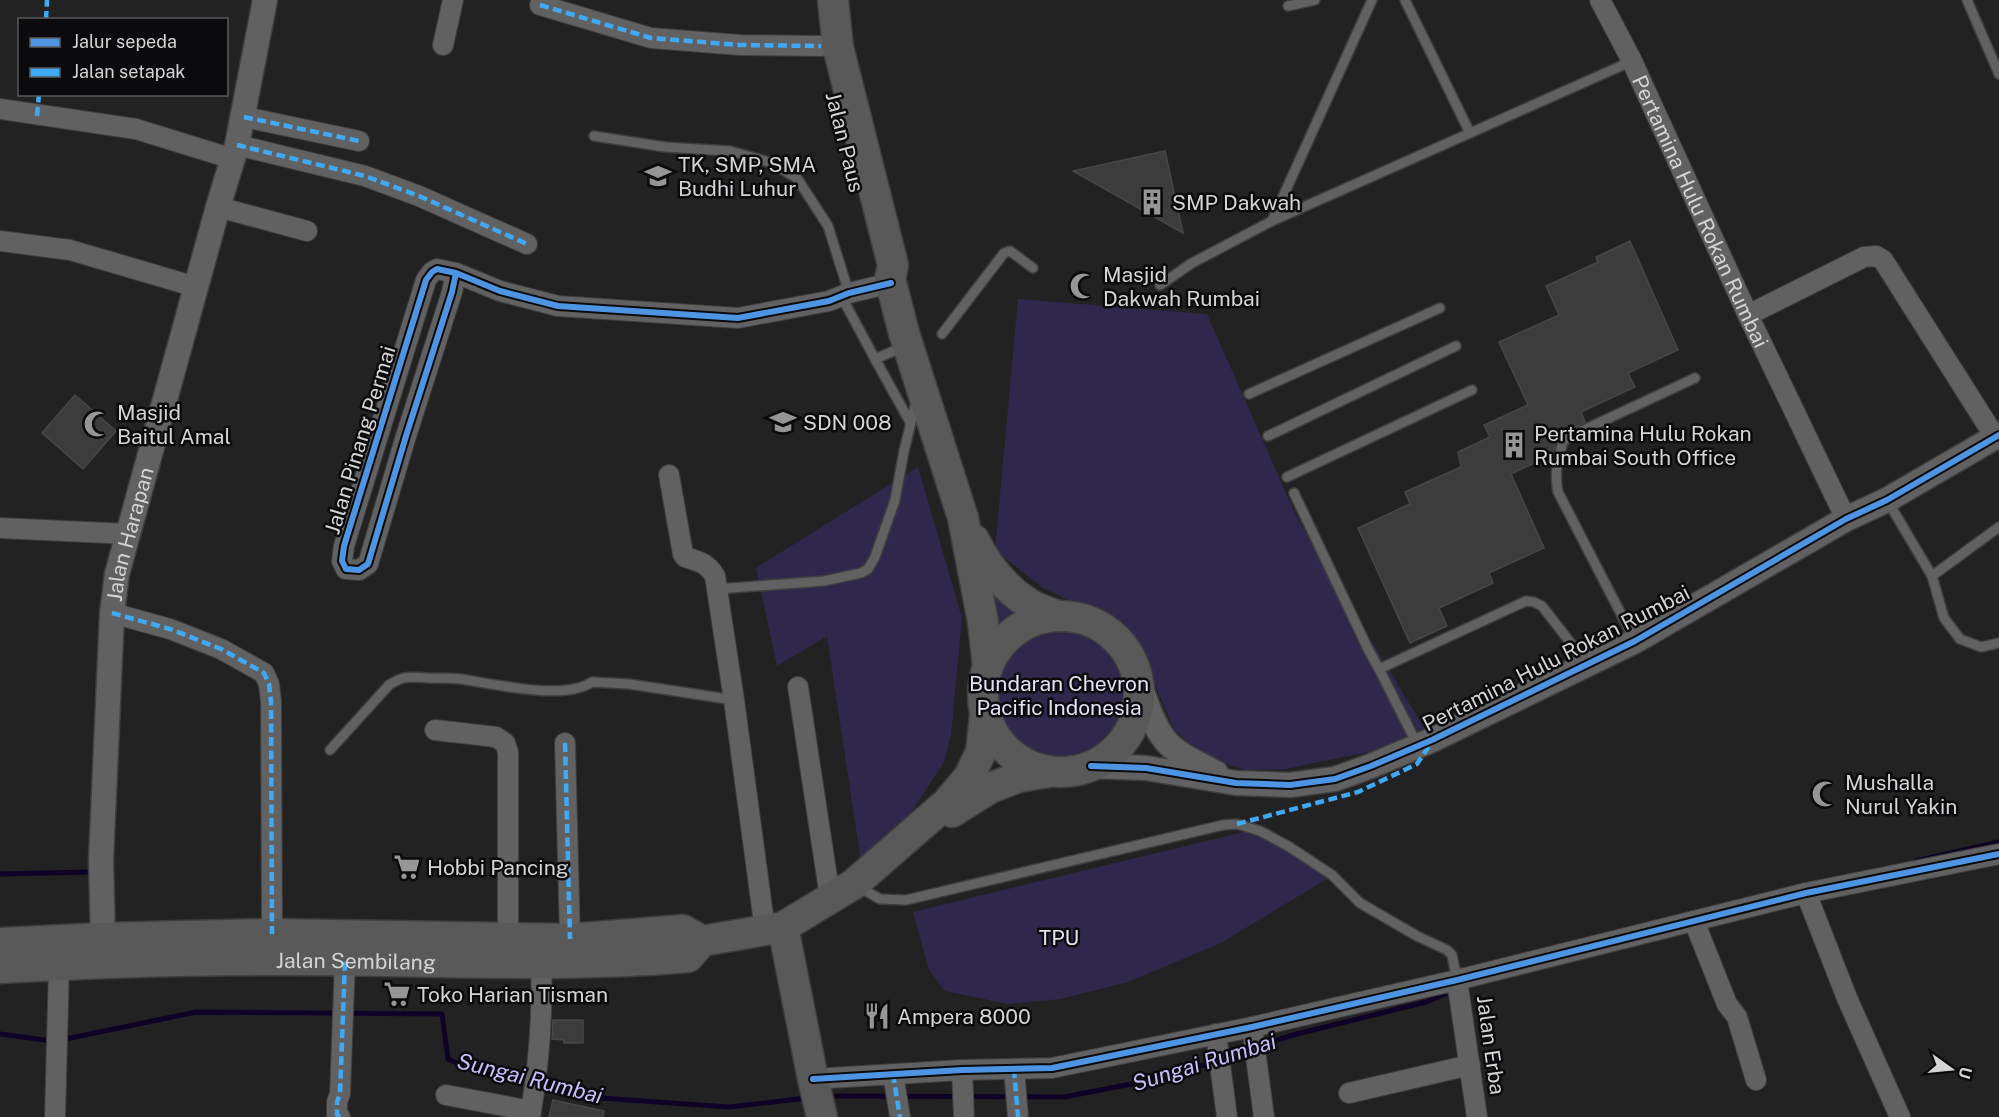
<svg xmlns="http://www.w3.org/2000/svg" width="1999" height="1117" viewBox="0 0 1999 1117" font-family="'Public Sans',sans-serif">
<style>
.green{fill:#30284c}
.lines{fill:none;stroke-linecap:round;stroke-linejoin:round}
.stream{stroke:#0e0327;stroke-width:5}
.building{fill:#3c3c3d;stroke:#474747;stroke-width:1.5}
.service-casing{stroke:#3e3e3f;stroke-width:12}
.minor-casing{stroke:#3e3e3f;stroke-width:22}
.tertiary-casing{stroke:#3e3e3f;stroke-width:27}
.primary-casing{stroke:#3e3e3f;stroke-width:33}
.service{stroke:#616162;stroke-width:9}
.minor{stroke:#616162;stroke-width:20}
.tertiary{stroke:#616162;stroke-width:24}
.primary{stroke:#595959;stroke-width:30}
.quiet{stroke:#3fa9f5;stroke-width:4.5;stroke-dasharray:9 4.5;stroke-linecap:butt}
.cycleway-casing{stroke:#0b0a0c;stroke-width:10}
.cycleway{stroke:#4d94e3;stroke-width:6}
.labels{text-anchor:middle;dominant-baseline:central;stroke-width:5;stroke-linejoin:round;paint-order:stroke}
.street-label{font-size:21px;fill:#d4d4d5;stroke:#0b0a0c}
.poi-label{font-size:21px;fill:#d4d4d5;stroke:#0b0a0c;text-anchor:start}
.park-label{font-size:21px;fill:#e3e1f2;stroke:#0b0a0c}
.water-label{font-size:22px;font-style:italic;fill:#c7bdff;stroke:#0b0a0c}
</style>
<rect width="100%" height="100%" fill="#222"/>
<!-- green -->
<g class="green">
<polygon points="1018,299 1207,314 1297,518 1429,736 1382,749 1285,769 1247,770 1207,759 1174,730 1142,654 1128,630 1109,619 1043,588 995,550"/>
<polygon points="918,467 962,618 951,735 944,762 899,831 861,862 827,636 777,666 756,568"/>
<polygon points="978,563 1027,613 1001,628"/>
<circle cx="1059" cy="695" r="68"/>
<polygon points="1252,830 1330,877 1221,943 1128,982 1060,999 1008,1004 945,991 929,970 913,912"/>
</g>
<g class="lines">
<!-- stream -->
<g class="stream">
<polyline points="1916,861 1999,842"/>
<polyline points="0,874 91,872"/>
<polyline points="0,1034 52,1041"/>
<polyline points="61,1040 196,1012 442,1014 448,1059 469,1068 531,1083"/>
<polyline points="1259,1046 1293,1035 1426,1002 1445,994"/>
<polyline points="540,1087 586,1097 729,1107 807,1098"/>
<polyline points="825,1096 1064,1097 1168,1077 1250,1049"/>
</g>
</g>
<!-- building -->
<g class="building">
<polygon points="1165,151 1183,233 1073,171"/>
<polygon points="1630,241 1678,350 1628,373 1635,387 1581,412 1585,422 1553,439 1555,444 1553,454 1511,474 1544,548 1489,573 1493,583 1439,608 1447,626 1410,643 1358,528 1410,504 1405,492 1461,467 1458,452 1490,437 1484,425 1528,405 1499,342 1559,315 1546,286 1598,262 1596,257"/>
<polygon points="75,395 116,431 83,469 42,433"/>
<polygon points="553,1020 583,1020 583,1043 564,1043 564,1040 552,1039"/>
<polygon points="553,1100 604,1111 603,1117 549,1117"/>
</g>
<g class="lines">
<!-- service casing -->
<g class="service-casing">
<g id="service">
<polyline points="1405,0 1470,133"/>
<polyline points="1967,0 1999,74"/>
<polyline points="1288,6 1315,0"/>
<polyline points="594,136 665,147 730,151 769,162 797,178 828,226 849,293"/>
<polyline points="1272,221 1372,0"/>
<polyline points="1160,285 1192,263 1272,221 1621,66 1631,59"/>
<polyline points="845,303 875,359 903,347"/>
<polyline points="942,334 1004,253 1010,251 1033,268"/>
<polyline points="875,359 910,422"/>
<polyline points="1249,394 1440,308"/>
<polyline points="1268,436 1456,346"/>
<polyline points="1287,477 1472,390"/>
<polyline points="1294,493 1368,649 1379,669 1526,601 1534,602 1542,606 1587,664"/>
<polyline points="1887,500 1932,576 1944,618 1960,639 1981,647 1999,643"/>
<polyline points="1932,576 1999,527"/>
<polyline points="717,589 824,581 861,573 868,569 875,557 895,500 904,451 916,402"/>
<path d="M1635 641 1558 492C1554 472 1558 461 1563 441L1573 435 1695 378"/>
<polyline points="1379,669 1417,744"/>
<path d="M330 750 389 685C404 675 412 677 429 678 439 678 450 678 461 679 494 684 564 701 592 682L629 684 734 700"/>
<polyline points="859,887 880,899 906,900 1223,825 1237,824 1260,831 1288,846 1332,875 1360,903 1417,936 1447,950 1452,955 1457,980"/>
</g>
</g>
<!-- minor casing -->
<g class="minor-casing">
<g id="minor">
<path id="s1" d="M1600 0 1631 59 1748 315 1846 519"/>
<polyline points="540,5 651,38 740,45 821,46"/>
<polyline points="443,45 453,0"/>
<polyline points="0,109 136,129 233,159"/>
<polyline points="244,117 359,141"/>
<polyline points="237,145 365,176 419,196 527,244"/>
<polyline points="218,207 307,231"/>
<polyline points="0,241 70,250 196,287"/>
<polyline points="456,273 452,292 406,436 368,564 359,570 346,569 342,561 344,546 426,280 432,272 437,269 456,273 500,291 558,306 738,318 829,301 849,293 891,283"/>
<polyline points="1748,315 1864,257 1876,256 1883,260 1995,437"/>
<path d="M669 475 683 554 685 557C700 562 706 562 715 576L734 700 765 930"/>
<polyline points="0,528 129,534"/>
<polyline points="112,613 170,629 221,649 264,673 269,684 271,701 272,934"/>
<polyline points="798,687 830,897"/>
<polyline points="435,730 496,737 505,743 508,752 508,939"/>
<polyline points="565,743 570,939"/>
<polyline points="1806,893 1847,998 1900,1117"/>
<polyline points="1694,921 1727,1004 1737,1017 1756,1080"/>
<polyline points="1457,980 1477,1117"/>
<polyline points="1252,1027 1264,1117"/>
<polyline points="1216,1034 1227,1117"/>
<polyline points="1014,1069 1018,1117"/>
<polyline points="962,1070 964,1117"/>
<polyline points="893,1074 900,1117"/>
<polyline points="813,1079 962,1070 1052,1068 1252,1027 1457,980 1806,893 1999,854"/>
<polyline points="1349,1093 1470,1065"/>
<polyline points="446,1095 531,1111"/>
<polyline points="55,1117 59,965"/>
<polyline points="340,1117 337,1115 337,1102 340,1094 345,961"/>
<path d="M530 1117C539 1065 543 1016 541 963"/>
</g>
</g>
<!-- tertiary casing -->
<g class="tertiary-casing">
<g id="tertiary">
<path d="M1138 681C1146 700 1152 724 1165 740 1177 755 1200 764 1216 773"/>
<polyline points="1091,766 1146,768 1236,783 1290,785 1335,779 1371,766 1432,740 1635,641 1846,519 1887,500 1999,435"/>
<path id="s2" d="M103 938 101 860 112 613 117 574 218 207 237 145 265 0"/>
</g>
</g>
<!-- primary casing -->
<g class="primary-casing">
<g id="primary">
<polyline points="833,0 838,47 893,265 890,279 904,333 963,518 983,622 988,666"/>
<path d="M974 540C986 564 1004 588 1028 603 1037 609 1048 612 1058 616"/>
<circle cx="1061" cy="694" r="78"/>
<polyline points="952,812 990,788 1019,777 1049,772"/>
<polyline points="783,927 813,1079 822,1117"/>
<polyline points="0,943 103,938 272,934 570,939 683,930 702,941"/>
<path id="s3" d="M0 968C91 963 181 960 272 960 411 959 550 969 688 957L702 941 783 927 854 884 947 803 969 777 981 752 985 715"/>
</g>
</g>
<!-- service -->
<use href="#service" class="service"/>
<!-- minor -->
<use href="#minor" class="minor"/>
<!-- tertiary -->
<use href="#tertiary" class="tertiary"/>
<!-- primary -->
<use href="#primary" class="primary"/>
<!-- quiet -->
<g class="quiet">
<polyline points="540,5 651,38 740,45 821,46"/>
<polyline points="46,20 47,0"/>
<polyline points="37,116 39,94"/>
<polyline points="244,117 359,141"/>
<polyline points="237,145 365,176 419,196 527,244"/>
<polyline points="112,613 170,629 221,649 264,673 269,684 271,701 272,934"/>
<polyline points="565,743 570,939"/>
<polyline points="1237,824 1358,792 1417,764 1431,743"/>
<polyline points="1014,1069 1018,1117"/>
<polyline points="893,1074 900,1117"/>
<polyline points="340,1117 337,1115 337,1102 340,1094 345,961"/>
</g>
<!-- cycleway casing -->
<g class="cycleway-casing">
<g id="cycleway">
<polyline points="456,273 452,292 406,436 368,564 359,570 346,569 342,561 344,546 426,280 432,272 437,269 456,273 500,291 558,306 738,318 829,301 849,293 891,283"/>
<polyline points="1091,766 1146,768 1236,783 1290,785 1335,779 1371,766 1432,740 1635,641 1846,519 1887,500 1999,435"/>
<polyline points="813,1079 962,1070 1052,1068 1252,1027 1457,980 1806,893 1999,854"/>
</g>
</g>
<!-- cycleway -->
<use href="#cycleway" class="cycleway"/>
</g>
<!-- icons -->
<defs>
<g id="school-bare" transform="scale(2.07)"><path d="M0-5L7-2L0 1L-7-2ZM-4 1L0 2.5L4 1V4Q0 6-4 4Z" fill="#969696" stroke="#0b0a0c" stroke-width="2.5" paint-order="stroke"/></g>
<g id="building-bare" transform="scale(2.07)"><path d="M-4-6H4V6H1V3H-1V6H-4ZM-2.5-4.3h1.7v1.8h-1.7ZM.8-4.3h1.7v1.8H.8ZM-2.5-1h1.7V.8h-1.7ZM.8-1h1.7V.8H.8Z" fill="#969696" stroke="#0b0a0c" stroke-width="2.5" paint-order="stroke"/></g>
<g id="mosque-bare" transform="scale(2.07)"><path d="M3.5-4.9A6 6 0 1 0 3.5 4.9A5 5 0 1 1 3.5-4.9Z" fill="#969696" stroke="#0b0a0c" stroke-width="2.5" paint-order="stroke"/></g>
<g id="supermarket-bare" transform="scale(2.07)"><path d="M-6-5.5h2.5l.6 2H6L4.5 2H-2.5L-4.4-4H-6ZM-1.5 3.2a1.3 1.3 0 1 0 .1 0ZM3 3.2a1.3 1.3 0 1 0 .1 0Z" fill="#969696" stroke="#0b0a0c" stroke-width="2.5" paint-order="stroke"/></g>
<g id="restaurant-bare" transform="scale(2.07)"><path d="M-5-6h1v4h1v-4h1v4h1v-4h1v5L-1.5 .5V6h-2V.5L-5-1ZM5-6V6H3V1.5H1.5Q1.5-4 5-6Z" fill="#969696" stroke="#0b0a0c" stroke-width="2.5" paint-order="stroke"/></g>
</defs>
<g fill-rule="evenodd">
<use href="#school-bare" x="658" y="176"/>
<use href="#building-bare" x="1152" y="202"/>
<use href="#mosque-bare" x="1083" y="286"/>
<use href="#school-bare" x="783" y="422"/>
<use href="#mosque-bare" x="97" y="424"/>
<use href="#building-bare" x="1514" y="445"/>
<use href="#mosque-bare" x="1825" y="794"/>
<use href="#supermarket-bare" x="407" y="867"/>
<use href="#supermarket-bare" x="397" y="994"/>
<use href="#restaurant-bare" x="877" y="1016"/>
</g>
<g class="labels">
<!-- street labels -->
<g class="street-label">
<text transform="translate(845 142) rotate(76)">Jalan Paus</text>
<text stroke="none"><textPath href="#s1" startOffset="234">Pertamina Hulu Rokan Rumbai</textPath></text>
<text transform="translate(360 440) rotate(-73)">Jalan Pinang Permai</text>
<text stroke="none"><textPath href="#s2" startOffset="406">Jalan Harapan</textPath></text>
<text transform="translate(1556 658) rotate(-27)">Pertamina Hulu Rokan Rumbai</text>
<text stroke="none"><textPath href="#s3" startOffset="356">Jalan Sembilang</textPath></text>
<text transform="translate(1491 1045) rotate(82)">Jalan Erba</text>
</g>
<!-- poi labels -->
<g class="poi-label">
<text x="678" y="164">TK, SMP, SMA<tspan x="678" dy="24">Budhi Luhur</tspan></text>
<text x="1172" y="202">SMP Dakwah</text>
<text x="1103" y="274">Masjid<tspan x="1103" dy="24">Dakwah Rumbai</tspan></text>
<text x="117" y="412">Masjid<tspan x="117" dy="24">Baitul Amal</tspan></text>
<text x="803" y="422">SDN 008</text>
<text x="1534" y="433">Pertamina Hulu Rokan<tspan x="1534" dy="24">Rumbai South Office</tspan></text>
<text x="1845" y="782">Mushalla<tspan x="1845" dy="24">Nurul Yakin</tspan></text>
<text x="427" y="867">Hobbi Pancing</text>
<text x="417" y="994">Toko Harian Tisman</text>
<text x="897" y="1016">Ampera 8000</text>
</g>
<!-- park labels -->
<g class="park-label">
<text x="1059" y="683">Bundaran Chevron<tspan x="1059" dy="24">Pacific Indonesia</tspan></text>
<text x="1059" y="937">TPU</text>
</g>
<!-- water labels -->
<g class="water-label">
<text transform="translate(1204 1062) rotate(-17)">Sungai Rumbai</text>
<text transform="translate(530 1078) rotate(14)">Sungai Rumbai</text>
</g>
</g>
<!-- legend -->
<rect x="18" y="18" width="210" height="78" fill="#0b0a0c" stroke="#5b5b5c" stroke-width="1.5"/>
<rect x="30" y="38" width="30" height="9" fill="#4d94e3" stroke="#5b5b5c" stroke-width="1.5"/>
<text x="72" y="48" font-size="18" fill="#d4d4d5">Jalur sepeda</text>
<rect x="30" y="68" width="30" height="9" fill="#3fa9f5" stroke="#5b5b5c" stroke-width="1.5"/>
<text x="72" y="78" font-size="18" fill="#d4d4d5">Jalan setapak</text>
<!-- north arrow -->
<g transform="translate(1951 1069) rotate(105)" stroke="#0b0a0c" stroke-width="4.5" paint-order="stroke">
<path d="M0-4.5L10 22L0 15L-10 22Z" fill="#d4d4d5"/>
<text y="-9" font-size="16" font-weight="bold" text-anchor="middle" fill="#d4d4d5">U</text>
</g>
</svg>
